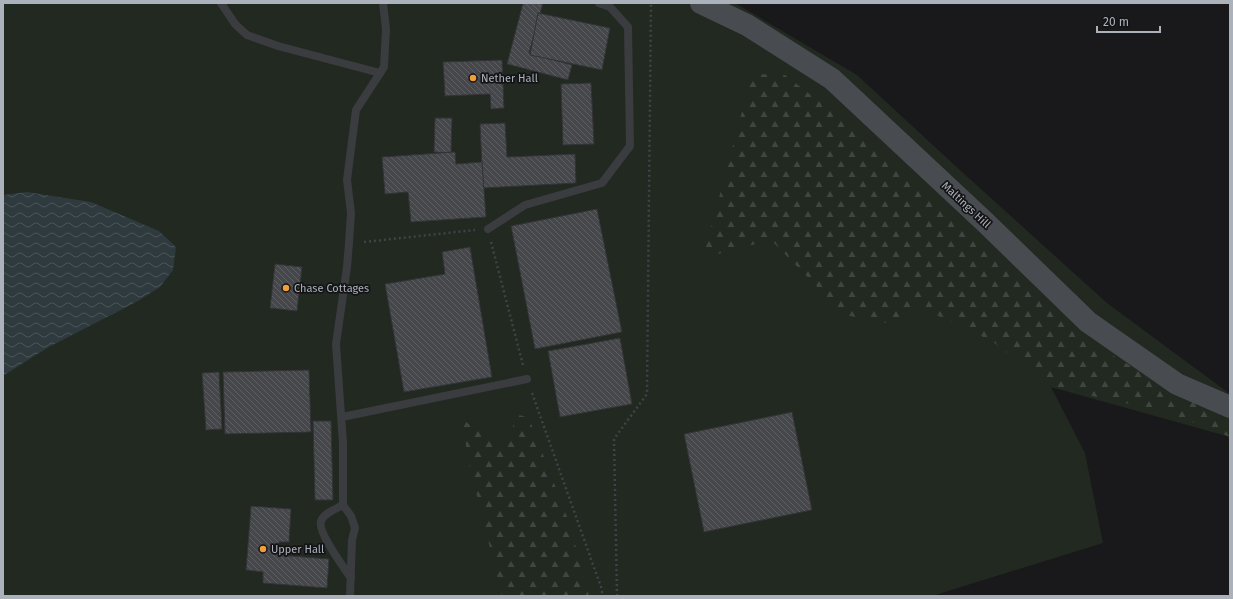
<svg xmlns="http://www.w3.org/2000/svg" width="1233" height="599" viewBox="0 0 1233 599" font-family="'Fira Sans',sans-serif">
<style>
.green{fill:#212921}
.forest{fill:url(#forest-firs)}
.water{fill:url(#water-waves)}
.building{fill:url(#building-back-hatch);stroke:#333337}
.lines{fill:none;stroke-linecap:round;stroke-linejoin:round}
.path{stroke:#404347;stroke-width:2.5;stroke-dasharray:2 3;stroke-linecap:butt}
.lane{stroke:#3a3c40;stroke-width:8}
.secondary{stroke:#484b50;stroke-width:22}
.poi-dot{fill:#f09e3c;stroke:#141416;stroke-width:1.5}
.labels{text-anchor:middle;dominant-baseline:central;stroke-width:3.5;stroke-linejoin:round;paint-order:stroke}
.poi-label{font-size:11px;fill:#acb2bb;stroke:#141416;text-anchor:start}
.street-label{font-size:11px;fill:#acb2bb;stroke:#141416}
</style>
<defs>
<pattern id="forest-firs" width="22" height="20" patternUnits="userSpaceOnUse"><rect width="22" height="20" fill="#212921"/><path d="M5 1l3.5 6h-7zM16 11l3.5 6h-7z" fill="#3f463f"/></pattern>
<pattern id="water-waves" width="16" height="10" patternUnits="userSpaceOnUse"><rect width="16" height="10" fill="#2f3a3f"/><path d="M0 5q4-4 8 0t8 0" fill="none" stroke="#4a5459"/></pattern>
<pattern id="building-back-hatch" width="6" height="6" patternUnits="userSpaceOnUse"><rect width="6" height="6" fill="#46474b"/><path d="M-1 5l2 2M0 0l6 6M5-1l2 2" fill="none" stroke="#5e5f63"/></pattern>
</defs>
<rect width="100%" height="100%" fill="#19191b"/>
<!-- green -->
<polygon class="green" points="3,3 735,3 857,75 961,171 1107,303 1230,394 1230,437 1051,387 1085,453 1103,543 932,596 3,596"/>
<!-- forest -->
<g class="forest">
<polygon points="752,74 785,75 879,148 930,195 995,261 1080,337 1230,422 1230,437 1167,412 1050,387 992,341 915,305 902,326 845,315 771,240 703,258"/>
<polygon points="513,413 529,418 569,522 589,596 502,596 470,468 461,418 491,441 513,434"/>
</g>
<!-- water -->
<polygon class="water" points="27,192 91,202 159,231 176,247 173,270 160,287 138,301 47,348 3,376 3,195"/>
<!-- building -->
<g class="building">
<polygon points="523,3 543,3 529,53 572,65 568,80 507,64"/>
<polygon points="538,13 610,28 602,70 530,55"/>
<polygon points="502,60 504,108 491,109 490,94 445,96 443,62"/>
<polygon points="591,83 594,144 563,145 561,84"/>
<polygon points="435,118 452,118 451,153 434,152"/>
<polygon points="505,123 507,157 575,154 576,183 483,188 480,124"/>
<polygon points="455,152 456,164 482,162 486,217 411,222 408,192 385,194 382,157"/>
<polygon points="597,209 622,332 535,349 511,226"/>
<polygon points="470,247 492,377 404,392 385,284 445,274 442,252"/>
<polygon points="275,264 302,267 297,311 270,308"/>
<polygon points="620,338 632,404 560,417 548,351"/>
<polygon points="309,370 311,432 225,434 223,372"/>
<polygon points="219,372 222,429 206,430 202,373"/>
<polygon points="792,412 812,510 704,532 684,434"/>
<polygon points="313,421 331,421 333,500 315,500"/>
<polygon points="251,506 291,509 289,542 279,542 278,555 329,559 327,588 263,583 263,572 246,570"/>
</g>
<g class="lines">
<!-- path -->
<g class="path">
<polyline points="364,242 475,230"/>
<polyline points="491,242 523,365"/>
<polyline points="532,393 601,587 603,596"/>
<polyline points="617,596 614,439 647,394 651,3"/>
</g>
<!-- lane -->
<g class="lane">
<polyline points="221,3 235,24 247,35 278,46 380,73"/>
<polyline points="488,229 525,205 602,183 630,146 628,27 610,7 599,3"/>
<polyline points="342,417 527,379"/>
<path d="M343 505C336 509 324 513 321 521 317 531 344 568 351 578"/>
<polyline points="350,596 352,540 355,528 351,516 343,505 343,443 336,344 347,267 349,243 351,213 347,180 356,110 384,67 386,29 383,3"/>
</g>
<!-- secondary -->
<polyline class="secondary" points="701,3 747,25 832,79 986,223 1088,322 1177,384 1230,407"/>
</g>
<!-- markers -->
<g class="poi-dot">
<circle cx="473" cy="78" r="4"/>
<circle cx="286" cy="288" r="4"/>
<circle cx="263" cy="549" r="4"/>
</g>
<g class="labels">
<!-- poi labels -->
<g class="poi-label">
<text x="481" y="78">Nether Hall</text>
<text x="294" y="288">Chase Cottages</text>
<text x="271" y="549">Upper Hall</text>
</g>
<!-- street labels -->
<g class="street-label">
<text transform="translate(966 205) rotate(43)">Maltings Hill</text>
</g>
</g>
<!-- border -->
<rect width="1233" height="599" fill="none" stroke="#acb2bb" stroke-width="8"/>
<!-- scale -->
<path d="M1097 26v6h63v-6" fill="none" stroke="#acb2bb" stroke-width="2"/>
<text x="1103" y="26" font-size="12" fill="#acb2bb" stroke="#141416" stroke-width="3" paint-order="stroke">20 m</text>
</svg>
